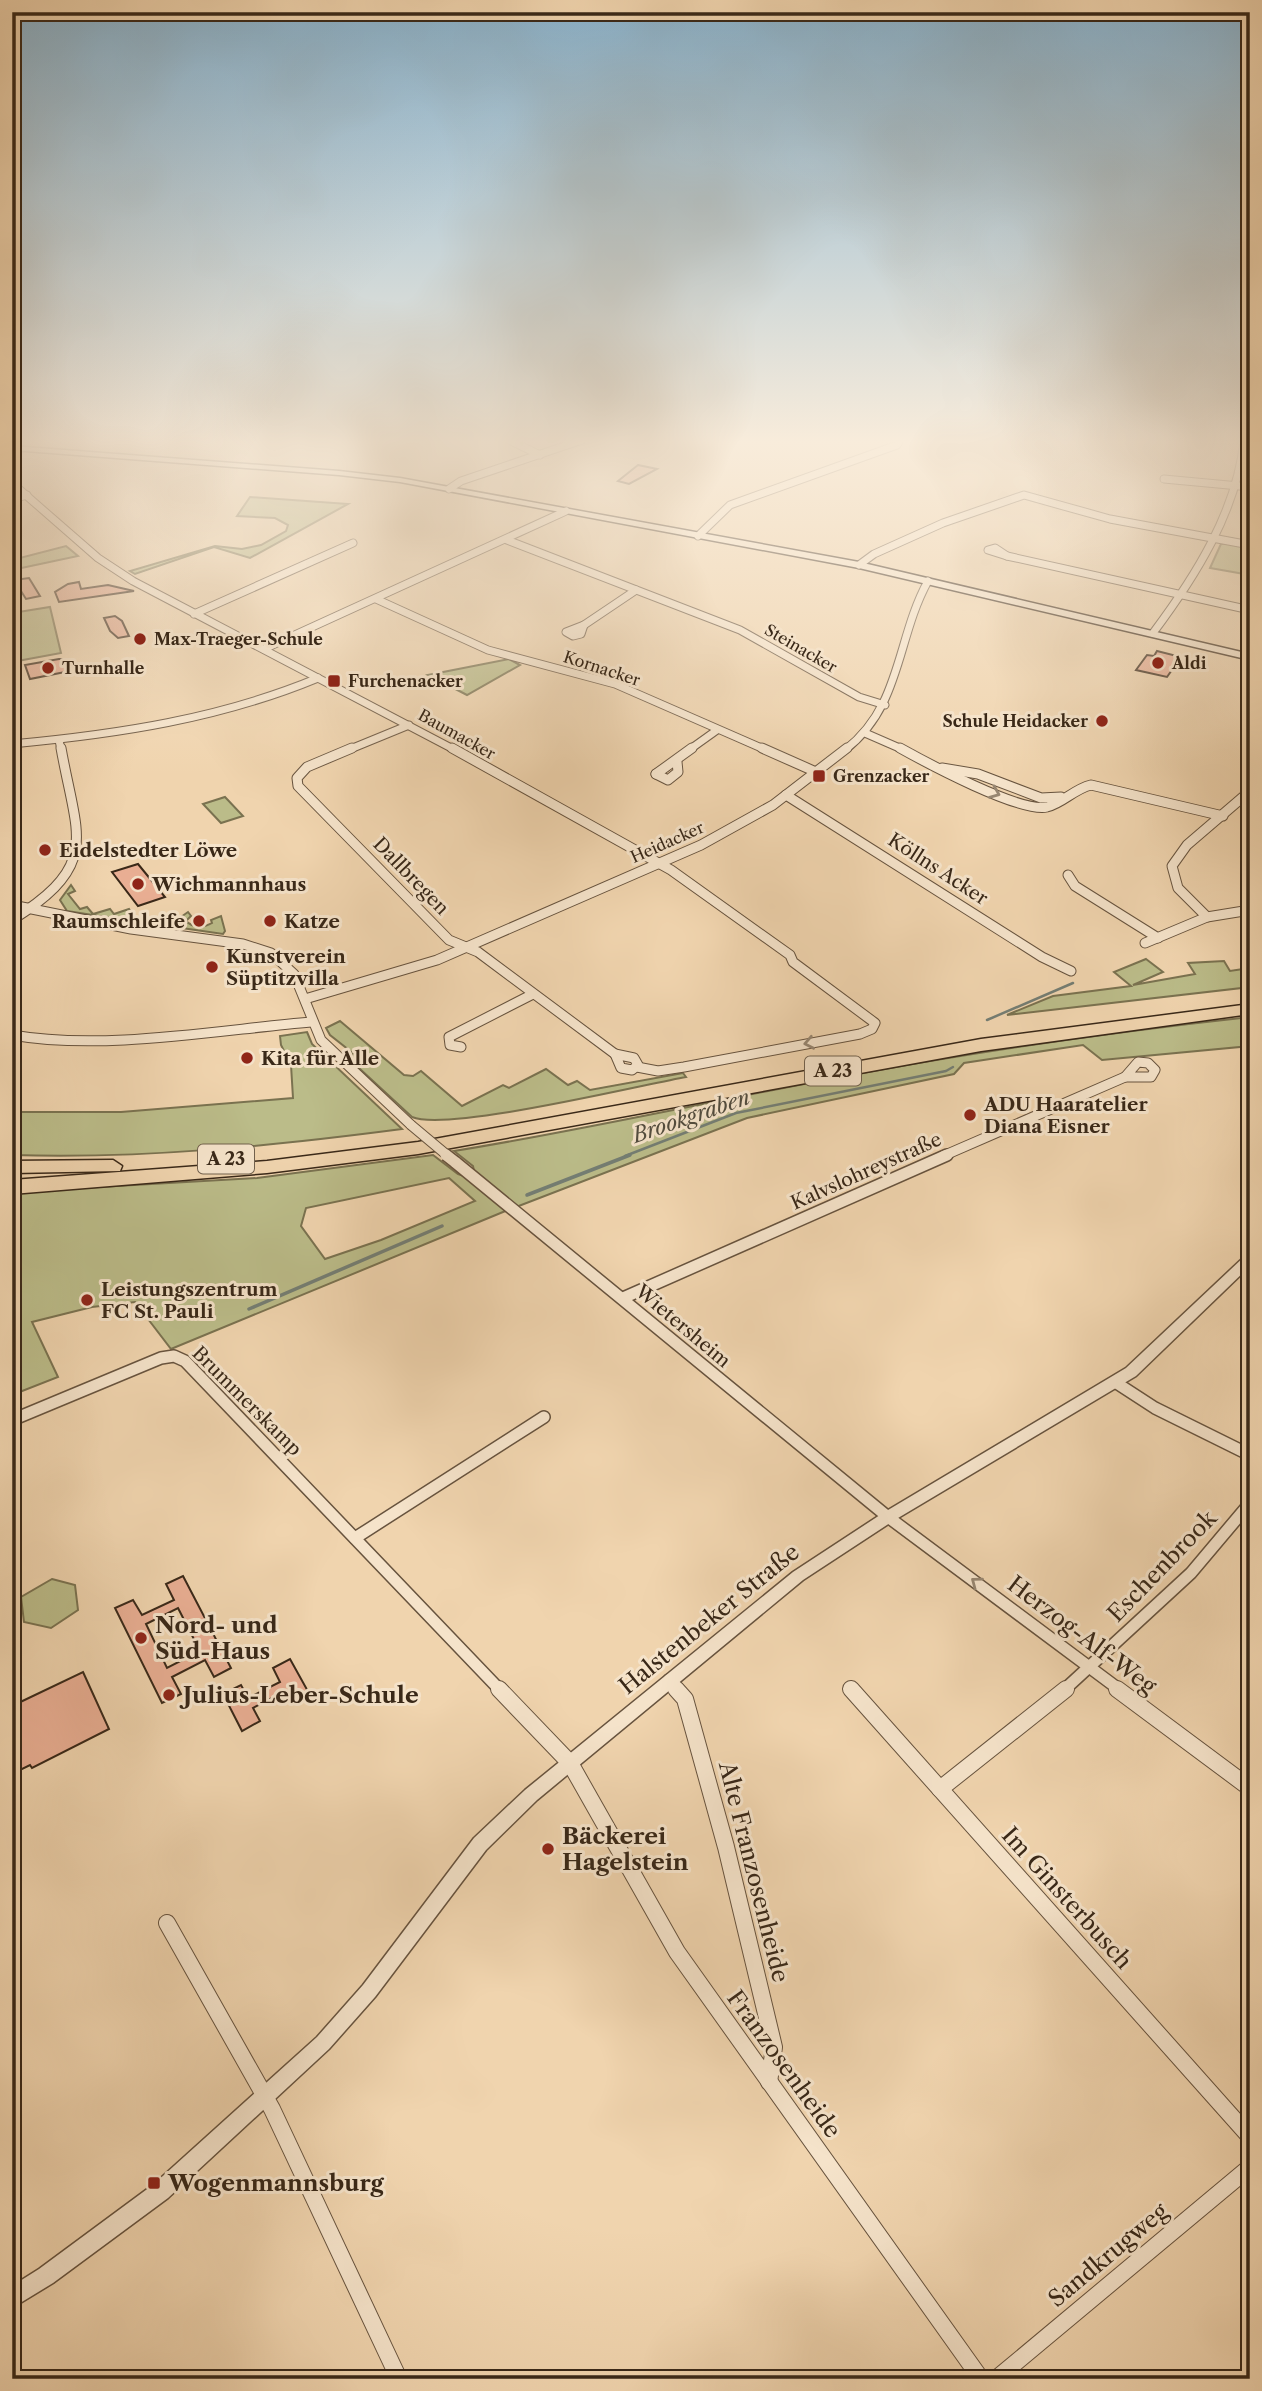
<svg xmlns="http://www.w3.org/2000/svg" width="1262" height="2391" viewBox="0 0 1262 2391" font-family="'Libre Caslon Text',serif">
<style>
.green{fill:#bbbc89;stroke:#7a7250;stroke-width:2;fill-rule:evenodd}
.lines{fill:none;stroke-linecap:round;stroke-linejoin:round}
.stream-far1{stroke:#747e74;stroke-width:2.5}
.stream{stroke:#747e74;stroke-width:3.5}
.building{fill:#eaaf94;stroke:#392818;stroke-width:2;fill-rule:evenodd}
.minor-far3-casing{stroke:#67533e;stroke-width:9}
.minor-far2-casing{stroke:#67533e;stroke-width:11}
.minor-far1-casing{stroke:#67533e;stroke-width:14}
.minor-casing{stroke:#67533e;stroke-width:18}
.tertiary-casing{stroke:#67533e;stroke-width:3}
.secondary-casing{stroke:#392818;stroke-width:3}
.motorway-casing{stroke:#392818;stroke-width:3}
.minor-far3{stroke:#f5e3ca;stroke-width:7}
.minor-far2{stroke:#f5e3ca;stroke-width:9}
.minor-far1{stroke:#f5e3ca;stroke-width:11}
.minor{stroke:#f5e3ca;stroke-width:16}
.tertiary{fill:#f5e3ca;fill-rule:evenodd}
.secondary{fill:#f5e3ca;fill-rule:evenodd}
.motorway{fill:#f0d4ae;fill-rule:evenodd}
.minor-bridge-far1-casing{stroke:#67533e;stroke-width:11;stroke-linecap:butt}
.minor-bridge-casing{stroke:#67533e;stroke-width:14;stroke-linecap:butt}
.minor-bridge-far1{stroke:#f5e3ca;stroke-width:9}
.minor-bridge{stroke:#f5e3ca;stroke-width:11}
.oneway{stroke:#978671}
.poi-dot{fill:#8f2418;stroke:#f5e3ca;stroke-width:2.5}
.labels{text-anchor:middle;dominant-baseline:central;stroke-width:6;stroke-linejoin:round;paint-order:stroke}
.far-poi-label{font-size:16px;font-weight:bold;fill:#392818;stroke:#f5e3ca;text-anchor:start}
.far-street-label{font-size:16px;fill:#392818;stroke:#f5e3ca}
.shield{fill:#f5e3ca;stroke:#71604d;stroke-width:2}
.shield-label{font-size:18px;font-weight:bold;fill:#392818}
.poi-label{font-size:19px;font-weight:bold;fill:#392818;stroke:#f5e3ca;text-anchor:start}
.street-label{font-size:19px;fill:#392818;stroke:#f5e3ca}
.water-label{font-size:21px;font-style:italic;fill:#524c3e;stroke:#f5e3ca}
.near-street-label{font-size:23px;fill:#392818;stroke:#f5e3ca}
.near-poi-label{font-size:23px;font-weight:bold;fill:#392818;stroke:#f5e3ca;text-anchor:start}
</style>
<rect width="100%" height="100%" fill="#f0d4ae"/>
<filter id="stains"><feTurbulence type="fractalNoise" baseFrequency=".00286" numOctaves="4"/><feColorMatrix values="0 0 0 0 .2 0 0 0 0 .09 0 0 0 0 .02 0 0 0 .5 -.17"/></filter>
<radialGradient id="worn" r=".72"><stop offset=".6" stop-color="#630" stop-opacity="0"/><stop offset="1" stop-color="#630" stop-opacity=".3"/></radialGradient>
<!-- green -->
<g class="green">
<polygon points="250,497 348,504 250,558 214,547 135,574 130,571 215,546 242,549 261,545 286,531 288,525 275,518 237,516"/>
<polygon points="1226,543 1250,547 1250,575 1210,568 1221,544"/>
<polygon points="66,546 78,556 12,570 12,560"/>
<polygon points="50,607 61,653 12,662 12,613"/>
<polygon points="509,659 520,665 467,695 428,675"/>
<polygon points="225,797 243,816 221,823 203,804"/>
<polygon points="71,885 75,891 68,894 80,909 87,907 93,914 110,909 114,914 129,909 135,918 131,921 67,911 60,900"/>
<path d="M188 912 191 916 186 921C193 928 204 928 212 923L211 920 221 916 225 931 223 934 168 926Z"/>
<polygon points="1146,959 1163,972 1133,985 1195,974 1188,963 1224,961 1230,971 1250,968 1250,987 1007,1015 1053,996 1131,986 1114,972"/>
<path d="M1250 1017V1046L1102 1060 1083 1045 964 1063 954 1074 747 1118 503 1212 171 1349 135 1302 92 1307 32 1322 58 1377 12 1395V1192L257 1178 433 1155 458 1174 470 1178 475 1175 473 1166 454 1151C591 1129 729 1097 868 1072 994 1049 1122 1031 1250 1017ZM449 1178 475 1201 381 1240 325 1259 301 1226 306 1208Z"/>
<path d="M340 1021 404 1075 413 1076 421 1071 462 1106 503 1085 509 1088 546 1069 568 1085 577 1081 590 1090 683 1073 686 1077C637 1086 447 1132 412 1117L347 1057 354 1054 330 1035 326 1028Z"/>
<path d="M307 1032 312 1044 402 1129C272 1146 144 1159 12 1155V1112H121L293 1098 291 1065 281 1045 280 1036Z"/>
<polygon points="52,1579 75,1585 78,1610 51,1628 24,1622 21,1597"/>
</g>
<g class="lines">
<!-- stream-far1 -->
<g class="stream-far1">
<polyline points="987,1020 1073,983"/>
<polyline points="625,1156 736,1113 946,1071 953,1067"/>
</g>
<!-- stream -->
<g class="stream">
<polyline points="527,1195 630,1155"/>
<polyline points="249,1309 442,1226"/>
</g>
</g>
<!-- building -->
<g class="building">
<polygon points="638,465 657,469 629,484 618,481"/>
<polygon points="29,578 40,596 26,599 14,580"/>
<polygon points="79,582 81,589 108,585 134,591 59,602 55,592 68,584"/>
<polygon points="115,616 122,621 129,636 118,638 110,631 104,618"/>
<polygon points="1157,651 1181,657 1167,677 1136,670 1147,655 1154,656"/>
<polygon points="59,659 66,659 70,671 30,679 25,665"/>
<polygon points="138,864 165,897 138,906 112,872"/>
<path d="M183 1576 231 1668 214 1677 205 1660 172 1677 181 1694 162 1703 115 1608 133 1600 142 1615 174 1600 166 1584ZM178 1608 200 1651 167 1668 146 1624Z"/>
<polygon points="290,1659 310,1695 292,1704 285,1691 253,1708 260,1721 242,1731 223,1694 241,1685 248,1698 280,1682 273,1668"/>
<polygon points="83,1672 109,1729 32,1768 30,1765 12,1774 12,1706"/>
</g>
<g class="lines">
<!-- minor-far3 casing -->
<g class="minor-far3-casing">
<g id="minor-far3">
<polyline points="509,440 540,455"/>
<polyline points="1203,440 1249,440"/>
<polyline points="1164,479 1250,487"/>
<polyline points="12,483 98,558 133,581 455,750"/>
<polyline points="449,489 461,481 582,440"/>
<polyline points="12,499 27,495"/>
<polyline points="698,536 730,505 897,445 900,440"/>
<polyline points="507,540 740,630 859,697 885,705"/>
<polygon points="995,548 1007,556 988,550"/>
<polyline points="1007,556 1250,610"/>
<polyline points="859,565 874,554 943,523 1024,495 1110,519 1250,545"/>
<polyline points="376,599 488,650 615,684 766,750"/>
<polyline points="194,614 353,543"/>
<polygon points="584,625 581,634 573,636 566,632"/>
<polyline points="584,625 636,590"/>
<path d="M1153 633C1195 577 1237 511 1244 440"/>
<polyline points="264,649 566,511"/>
<polyline points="865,733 904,750"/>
<polyline points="59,740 61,750"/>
<path d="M12 744C118 734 219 719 318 678"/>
<polyline points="348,750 409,725"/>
<polyline points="689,750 717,730"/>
<path d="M845 750C902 706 896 639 928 581"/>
</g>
</g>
<!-- minor-far2 casing -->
<g class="minor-far2-casing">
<g id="minor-far2">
<polyline points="352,748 307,767 297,778 298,786 449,940 478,952 615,1054"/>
<polyline points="452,748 671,870 790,955 793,962 875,1023 872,1029 860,1034 684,1067 658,1071 637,1067"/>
<polyline points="762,748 816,772"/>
<path d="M900 748C927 763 1020 813 1047 807 1063 803 1074 789 1091 785L1223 816"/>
<polyline points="942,768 978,774 1041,798 1061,797"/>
<polyline points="656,774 692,748"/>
<polyline points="656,774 668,780 678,772 677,762"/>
<polyline points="786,795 1042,957 1071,971"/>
<polyline points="1068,875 1075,886 1158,938"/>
<polyline points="12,905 131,929 243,944 271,953 294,974 321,1040 411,1125"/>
<polyline points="1207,917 1178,888 1172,866 1187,845 1250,791"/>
<path d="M12 920C101 864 77 838 61 748"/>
<polyline points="1145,943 1207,917 1250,910"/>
<polyline points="305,999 437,960 701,845 773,805 847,748"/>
<path d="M12 1035C103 1051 218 1030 311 1022"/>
<polyline points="461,1047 450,1045 449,1037 533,994"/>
<polygon points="615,1054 634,1058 638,1065 632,1070 621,1068"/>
<polygon points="1138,1062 1148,1063 1155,1070 1151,1077 1125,1077"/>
<polyline points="943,1156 1125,1077"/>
</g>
</g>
<!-- minor-far1 casing -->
<g class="minor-far1-casing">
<g id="minor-far1">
<polyline points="455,1162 888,1517 1120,1690"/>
<polyline points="623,1298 947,1155"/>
<polyline points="1115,1382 1155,1408 1250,1455"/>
<polyline points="12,1420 161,1358 174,1356 185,1361 500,1690"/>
<polyline points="355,1538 544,1417"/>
<polyline points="669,1680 678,1690"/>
<polyline points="1064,1690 1191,1573 1250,1503"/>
</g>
</g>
<!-- minor casing -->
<g class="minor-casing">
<g id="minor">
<polyline points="499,1689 570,1763 677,1952 981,2379"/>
<polyline points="676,1689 685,1699 726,1847 774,2047 769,2082"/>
<polyline points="851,1689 1250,2137"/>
<polyline points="1117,1689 1250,1788"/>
<polyline points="940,1789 1066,1689"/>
<polyline points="167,1923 272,2109 399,2379"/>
<polyline points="996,2379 1250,2167"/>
</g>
</g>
<!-- tertiary casing -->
<g class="tertiary-casing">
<polygon id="tertiary" points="1250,1254 1250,1266 1136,1376 893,1521 803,1580 537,1800 486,1850 375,1997 329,2049 168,2198 53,2283 12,2308 12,2286 39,2269 154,2184 317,2037 363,1985 474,1838 525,1790 793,1572 883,1513 1126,1368 1246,1255"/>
</g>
<!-- secondary casing -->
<g class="secondary-casing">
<polygon id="secondary" points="12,446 339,471 400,478 859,562 1250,654 1250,660 859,568 400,482 339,475 12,450"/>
</g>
<!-- motorway casing -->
<g class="motorway-casing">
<g id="motorway">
<polygon points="1250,1004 1250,1014 981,1051 418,1154 267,1173 12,1194 12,1180 267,1161 418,1142 981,1039"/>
<polygon points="113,1160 122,1166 120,1171 12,1173 12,1161"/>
</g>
</g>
<!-- minor-far3 -->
<use href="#minor-far3" class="minor-far3"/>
<!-- minor-far2 -->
<use href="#minor-far2" class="minor-far2"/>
<!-- minor-far1 -->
<use href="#minor-far1" class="minor-far1"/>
<!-- minor -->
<use href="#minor" class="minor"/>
<!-- tertiary -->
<use href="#tertiary" class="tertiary"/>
<!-- secondary -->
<use href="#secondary" class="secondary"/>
<!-- motorway -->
<use href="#motorway" class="motorway"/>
<!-- minor-bridge-far1 casing -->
<g class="minor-bridge-far1-casing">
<polyline id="minor-bridge-far1" points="411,1125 448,1156"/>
</g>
<!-- minor-bridge casing -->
<g class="minor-bridge-casing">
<polyline id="minor-bridge" points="446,1155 455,1162"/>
</g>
<!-- minor-bridge-far1 -->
<use href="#minor-bridge-far1" class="minor-bridge-far1"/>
<!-- minor-bridge -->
<use href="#minor-bridge" class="minor-bridge"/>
</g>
<!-- one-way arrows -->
<defs><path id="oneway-chevron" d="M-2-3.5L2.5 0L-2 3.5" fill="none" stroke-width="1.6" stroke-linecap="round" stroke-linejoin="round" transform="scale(1.75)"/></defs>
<g class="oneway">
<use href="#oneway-chevron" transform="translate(995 793) rotate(22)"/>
<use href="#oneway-chevron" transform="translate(809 1043) rotate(169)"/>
<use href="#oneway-chevron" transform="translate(976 1582) rotate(-143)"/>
</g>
<!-- sky -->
<linearGradient id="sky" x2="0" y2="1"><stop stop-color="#89b5d2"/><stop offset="0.57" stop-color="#f8ecdb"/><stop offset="1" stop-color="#f8ecdb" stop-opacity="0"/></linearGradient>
<rect width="1262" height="775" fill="url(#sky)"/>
<!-- markers -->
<g class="poi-dot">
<circle cx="140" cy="639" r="7"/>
<circle cx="1158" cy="663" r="7"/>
<circle cx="48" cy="668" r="7"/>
<rect x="327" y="674" width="14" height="14" rx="3.5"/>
<circle cx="1102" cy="721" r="7"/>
<rect x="812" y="769" width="14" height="14" rx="3.5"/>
<circle cx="45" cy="850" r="7"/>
<circle cx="138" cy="884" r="7"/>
<circle cx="199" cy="921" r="7"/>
<circle cx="270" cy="921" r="7"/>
<circle cx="212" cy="967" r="7"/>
<circle cx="247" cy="1058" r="7"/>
<circle cx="970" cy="1115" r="7"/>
<circle cx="87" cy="1300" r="7"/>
<circle cx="141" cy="1638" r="7"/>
<circle cx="169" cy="1695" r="7"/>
<circle cx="548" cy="1849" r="7"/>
<rect x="147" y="2176" width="14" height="14" rx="3.5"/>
</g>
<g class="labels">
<!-- far-poi labels -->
<g class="far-poi-label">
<text x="154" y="639">Max-Traeger-Schule</text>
<text x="1172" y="663">Aldi</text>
<text x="62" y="668">Turnhalle</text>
<text x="348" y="681">Furchenacker</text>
<text x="1088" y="721" text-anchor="end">Schule Heidacker</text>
<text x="833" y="776">Grenzacker</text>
</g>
<!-- far-street labels -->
<g class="far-street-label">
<text transform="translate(801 648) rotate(30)">Steinacker</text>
<text transform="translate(602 668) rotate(18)">Kornacker</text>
<text transform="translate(457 734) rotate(29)">Baumacker</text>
<text transform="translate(667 842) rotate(-24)">Heidacker</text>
</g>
<!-- shield labels -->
<g class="shield">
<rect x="805" y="1056.5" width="56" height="29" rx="5"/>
<rect x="198" y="1144.5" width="56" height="29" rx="5"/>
</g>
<g class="shield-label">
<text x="833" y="1071">A 23</text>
<text x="226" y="1159">A 23</text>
</g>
<!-- poi labels -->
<g class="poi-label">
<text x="59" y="850">Eidelstedter Löwe</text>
<text x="152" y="884">Wichmannhaus</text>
<text x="185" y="921" text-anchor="end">Raumschleife</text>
<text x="284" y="921">Katze</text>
<text x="226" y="956">Kunstverein<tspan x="226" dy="22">Süptitzvilla</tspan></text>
<text x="261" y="1058">Kita für Alle</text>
<text x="984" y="1104">ADU Haaratelier<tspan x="984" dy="22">Diana Eisner</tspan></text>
<text x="101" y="1289">Leistungszentrum<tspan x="101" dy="22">FC St. Pauli</tspan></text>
</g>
<!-- street labels -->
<g class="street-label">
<text transform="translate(938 869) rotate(33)">Köllns Acker</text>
<text transform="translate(411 876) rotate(46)">Dallbregen</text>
<text transform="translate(866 1171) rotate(-24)">Kalvslohreystraße</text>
<text transform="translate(683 1326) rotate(40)">Wietersheim</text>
<text transform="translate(247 1401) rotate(45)">Brummerskamp</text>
</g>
<!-- water labels -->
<g class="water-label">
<text transform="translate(691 1116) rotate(-19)">Brookgraben</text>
</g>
<!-- near-street labels -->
<g class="near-street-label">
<text transform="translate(1162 1566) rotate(-46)">Eschenbrook</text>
<text transform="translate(709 1619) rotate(-39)">Halstenbeker Straße</text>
<text transform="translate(1082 1635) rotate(37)">Herzog-Alf-Weg</text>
<text transform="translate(754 1872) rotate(76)">Alte Franzosenheide</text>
<text transform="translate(1067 1898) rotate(48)">Im Ginsterbusch</text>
<text transform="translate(784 2064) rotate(54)">Franzosenheide</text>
<text transform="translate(1108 2255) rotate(-40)">Sandkrugweg</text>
</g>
<!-- near-poi labels -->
<g class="near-poi-label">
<text x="155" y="1625">Nord- und<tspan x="155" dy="26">Süd-Haus</tspan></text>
<text x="183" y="1695">Julius-Leber-Schule</text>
<text x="562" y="1836">Bäckerei<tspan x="562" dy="26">Hagelstein</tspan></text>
<text x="168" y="2183">Wogenmannsburg</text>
</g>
</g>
<!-- margin -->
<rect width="1262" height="2391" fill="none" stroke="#f0d4ae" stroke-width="42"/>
<rect x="14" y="14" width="1234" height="2363" fill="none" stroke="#392818" stroke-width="3.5"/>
<rect x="21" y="21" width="1220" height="2349" fill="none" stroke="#392818" stroke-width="2"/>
<rect width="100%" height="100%" filter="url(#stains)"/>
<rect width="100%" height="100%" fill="url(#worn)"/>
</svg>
